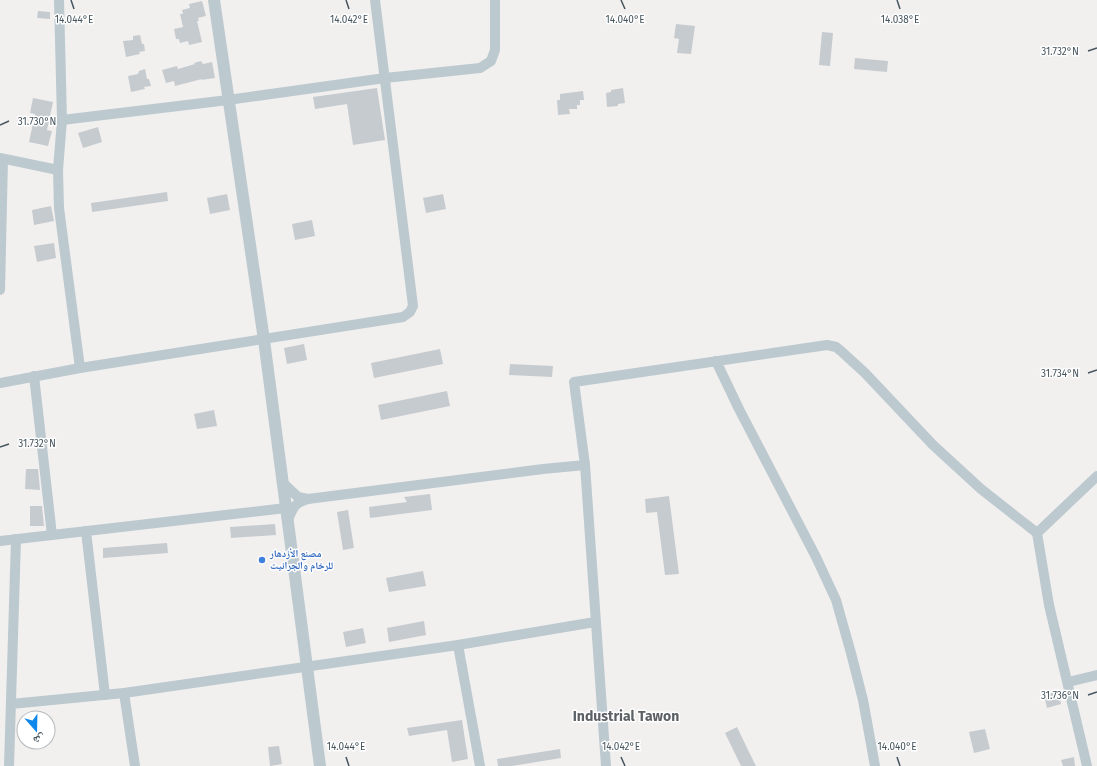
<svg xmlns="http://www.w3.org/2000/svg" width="1097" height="766" viewBox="0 0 1097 766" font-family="'Fira Sans','Noto Naskh Arabic',sans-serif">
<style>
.building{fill:#c6cbcf}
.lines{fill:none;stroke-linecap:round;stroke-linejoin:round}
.minor{stroke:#bcc9cf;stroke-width:10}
.tertiary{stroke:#bcc9cf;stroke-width:12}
.ticks{fill:none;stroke:#46555e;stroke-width:1.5}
.shop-dot{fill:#3f7fe0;stroke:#fff;stroke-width:1.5}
.labels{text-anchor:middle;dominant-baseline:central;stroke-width:3;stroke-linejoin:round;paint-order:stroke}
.shop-label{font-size:10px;font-weight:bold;fill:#366cbe;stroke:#fff;text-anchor:start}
.district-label{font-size:14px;font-weight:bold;fill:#5b6165;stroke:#fff}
.ticks-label{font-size:10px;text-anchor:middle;fill:#46555e;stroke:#fff;stroke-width:3;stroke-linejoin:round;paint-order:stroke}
</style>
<rect width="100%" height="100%" fill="#f2efef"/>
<!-- building -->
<g class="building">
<polygon points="202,1 206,16 198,18 199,21 197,21 202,42 189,45 188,41 180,43 179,39 176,39 174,29 183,27 180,14 183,14 182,10 190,8 189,4"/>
<polygon points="38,11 50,12 50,19 37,18"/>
<polygon points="676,24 695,26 691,54 677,53 679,39 674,38"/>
<polygon points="822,32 833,33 830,66 819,65"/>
<polygon points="140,35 142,44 144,44 145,51 139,52 140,54 126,57 123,41 133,40 133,36"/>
<polygon points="855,58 888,61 887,72 854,69"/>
<polygon points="201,61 203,64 212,62 215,78 201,80 202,79 175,86 174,81 166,83 162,70 177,66 178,69 195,64 194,63"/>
<polygon points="145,69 147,79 149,79 151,86 144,87 145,89 131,92 128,76 138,74 139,71"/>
<polygon points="377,88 385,140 353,145 347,104 315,109 313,97"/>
<polygon points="623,88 625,103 618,104 618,106 607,107 606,93 611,92 611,90"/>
<polygon points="583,91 584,100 580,100 580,105 577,105 577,109 569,109 570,114 558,115 557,100 560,100 560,94"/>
<polygon points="33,98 53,102 47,130 52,131 48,146 29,142 35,114 30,113"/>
<polygon points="98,127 102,142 83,148 78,133"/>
<polygon points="167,192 168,201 92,212 91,203"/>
<polygon points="227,194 230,210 210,214 207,198"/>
<polygon points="443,194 446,209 426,213 423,198"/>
<polygon points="51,206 54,221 34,225 32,210"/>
<polygon points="312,220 315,236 295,240 292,224"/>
<polygon points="54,243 56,258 37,262 34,246"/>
<polygon points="304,344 307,360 287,364 284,348"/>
<polygon points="440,349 443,364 374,378 371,363"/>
<polygon points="510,364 553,366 552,377 509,375"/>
<polygon points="447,391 450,406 381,420 378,405"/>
<polygon points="214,410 217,426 197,429 194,414"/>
<polygon points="26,469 38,469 40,490 25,489"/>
<polygon points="430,494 432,510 370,518 369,507 407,502 404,497"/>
<polygon points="669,496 679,574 665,575 657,512 646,513 645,499"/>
<polygon points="30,506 42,506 44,526 30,526"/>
<polygon points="348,510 354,548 343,550 337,512"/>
<polygon points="275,524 276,535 231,538 230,527"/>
<polygon points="167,543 168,553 103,558 103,548"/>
<polygon points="423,571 426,586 389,592 386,578"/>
<polygon points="424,621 426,635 389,642 387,628"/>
<polygon points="363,628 366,643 346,647 343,632"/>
<polygon points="1058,691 1061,704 1047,708 1044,695"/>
<polygon points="462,720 468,759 452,762 447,730 409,736 407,728"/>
<polygon points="737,727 750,754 756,766 741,766 725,733"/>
<polygon points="985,729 990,749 974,753 969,732"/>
<polygon points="279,746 282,764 270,766 268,747"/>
<polygon points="560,749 561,758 512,766 498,766 497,759"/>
<polygon points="1074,757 1075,766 1063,766 1061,760"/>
</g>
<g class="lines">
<!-- minor -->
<g class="minor">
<polyline points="59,0 62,120 58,170 59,208 80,368"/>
<polyline points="62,120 228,100 385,78 480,68 491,61 495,50 495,0"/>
<polyline points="0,158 58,170"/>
<polyline points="0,290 3,159"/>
<polyline points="716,361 739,409 816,557 836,600 851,653 863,700 875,766"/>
<polyline points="34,376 52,535"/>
<polyline points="0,383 80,368 403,317 410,312 413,306 375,0"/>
<polyline points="284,484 298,497 308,499"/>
<path d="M287 522C293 508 294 503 308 499L543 469 585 465"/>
<polyline points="86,531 105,695"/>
<polyline points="0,541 286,508"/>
<polyline points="458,645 480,766"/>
<polyline points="1068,682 1097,675"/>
<polyline points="124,693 135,766"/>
<polyline points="11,704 124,693 458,645 595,622"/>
<polyline points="9,766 16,539"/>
<polyline points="606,766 585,465 574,382 827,345 836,347 841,351 865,373 933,445 981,489 1037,533"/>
<polyline points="1087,766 1049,605 1037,533 1097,476"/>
</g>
<!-- tertiary -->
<polyline class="tertiary" points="214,0 264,340 320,766"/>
</g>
<!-- ticks -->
<path class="ticks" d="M71 0 74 9M346 0 349 9M621 0 625 9M897 0 900 9M1088 51 1097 48M0 125 9 121M1088 373 1097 370M0 447 9 444M1088 695 1097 692M346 757 349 766M621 757 625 766M897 757 900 766"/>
<!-- markers -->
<circle class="shop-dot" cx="262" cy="560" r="4"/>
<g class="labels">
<!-- shop labels -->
<g class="shop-label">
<text x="270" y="554">مصنع الأزدهار<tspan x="270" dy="12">للرخام والجرانيت</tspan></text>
</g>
<!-- district labels -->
<g class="district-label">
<text x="626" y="716">Industrial Tawon</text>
</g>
</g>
<g class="ticks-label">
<text x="900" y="23">14.038°E</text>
<text x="74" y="23">14.044°E</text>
<text x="349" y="23">14.042°E</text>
<text x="625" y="23">14.040°E</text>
<text x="1060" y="55">31.732°N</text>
<text x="37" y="125">31.730°N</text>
<text x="1060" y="377">31.734°N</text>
<text x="37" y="447">31.732°N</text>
<text x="1060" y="699">31.736°N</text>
<text x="346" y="750">14.044°E</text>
<text x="621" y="750">14.042°E</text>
<text x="897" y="750">14.040°E</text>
</g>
<!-- north arrow -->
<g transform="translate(36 730) rotate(160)"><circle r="19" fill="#ffffff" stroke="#b5bbbf"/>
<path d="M0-3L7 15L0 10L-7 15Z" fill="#1087eb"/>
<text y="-6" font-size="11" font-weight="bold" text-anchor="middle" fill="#46555e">ش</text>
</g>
</svg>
